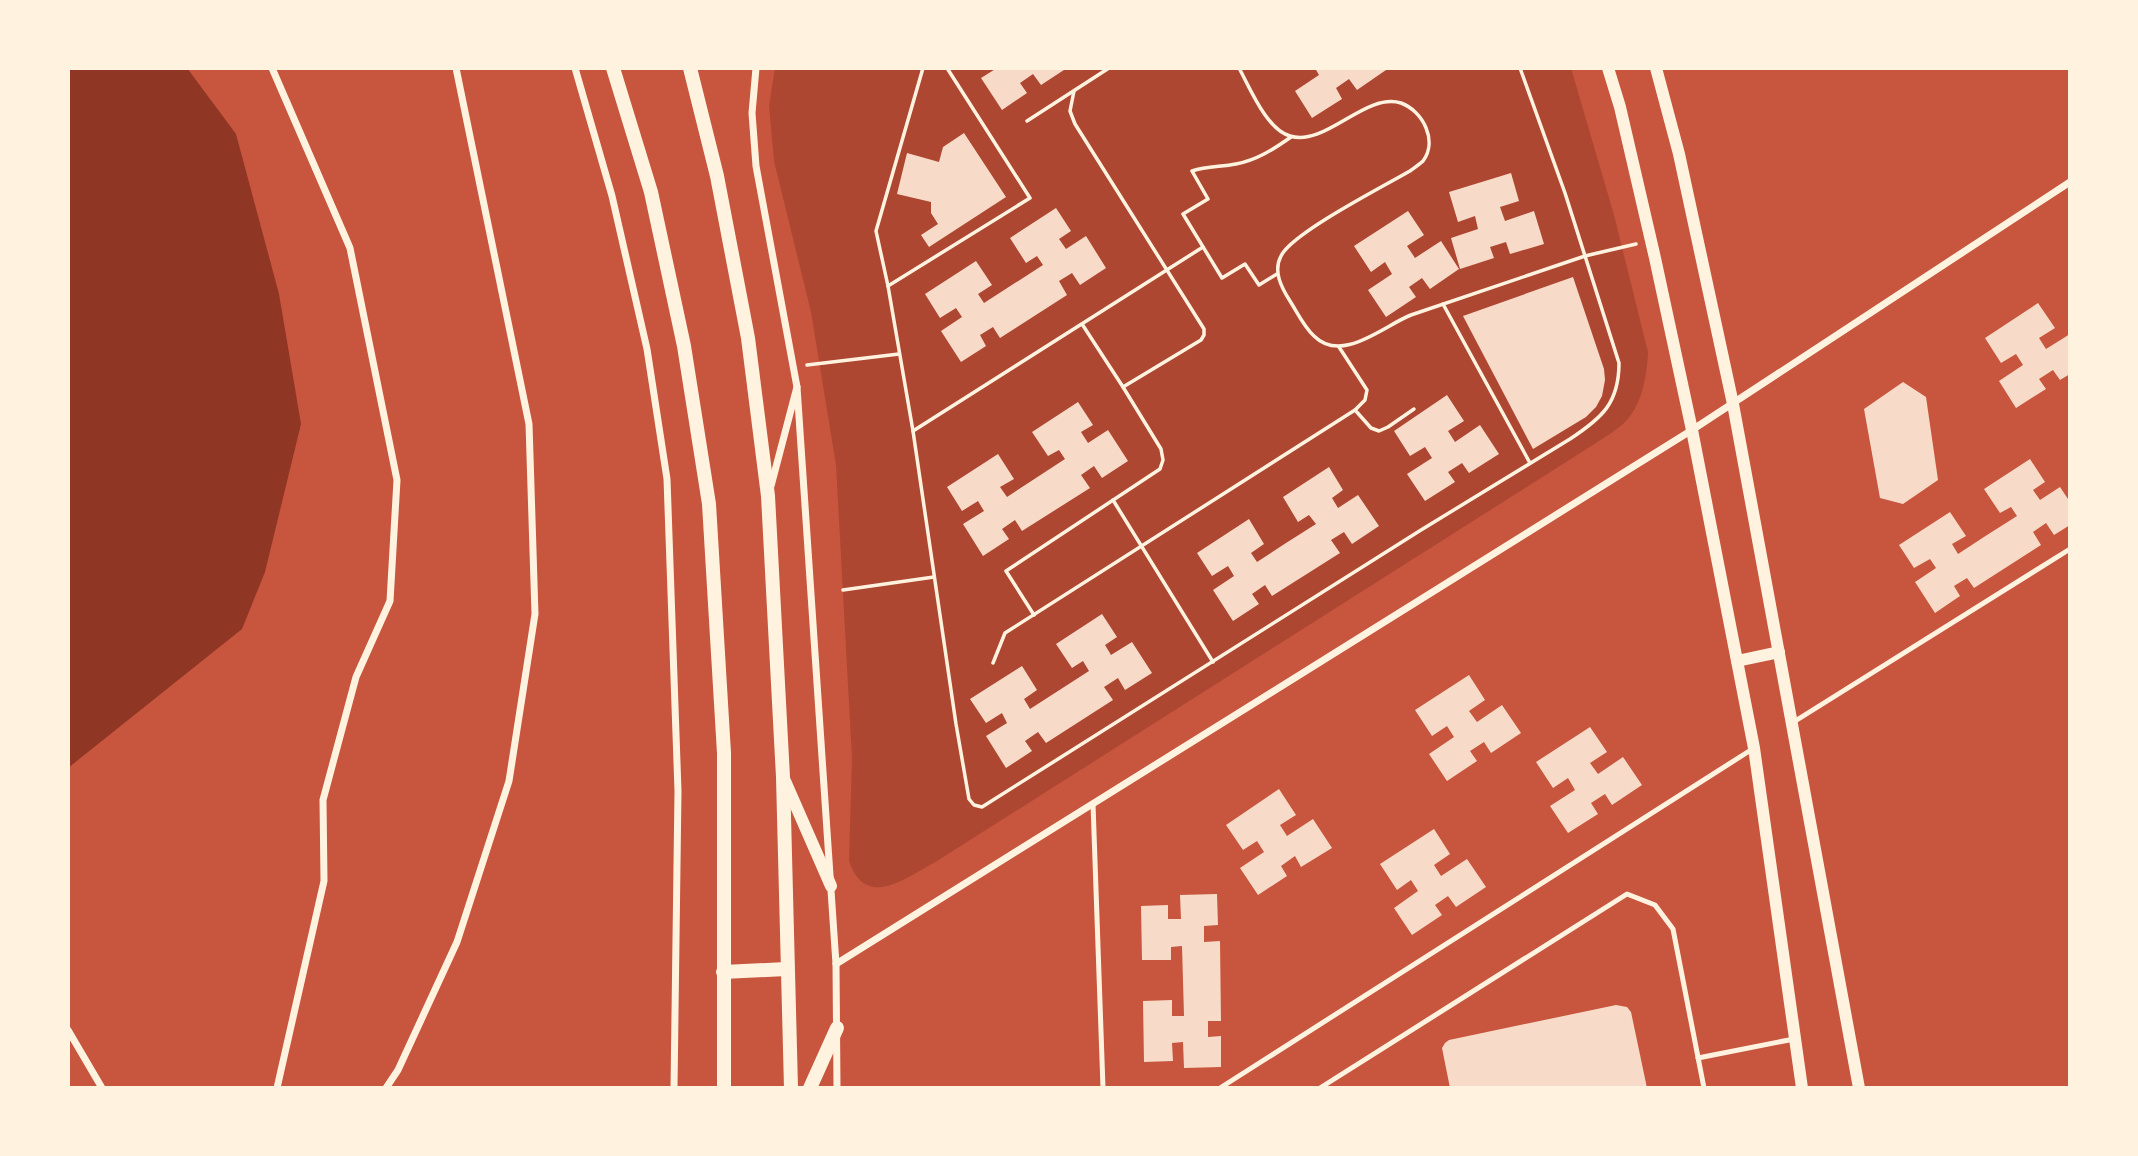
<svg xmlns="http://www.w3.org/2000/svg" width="2138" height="1156" viewBox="0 0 2138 1156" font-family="Manrope,sans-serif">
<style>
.green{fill:#ae4732}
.water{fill:#8f3625}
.building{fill:#f7dbc8}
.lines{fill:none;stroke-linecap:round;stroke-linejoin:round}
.path{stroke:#fff3e0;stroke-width:3.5}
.service{stroke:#fff3e0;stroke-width:5}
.minor{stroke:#fff3e0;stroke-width:7}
.tertiary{stroke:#fff3e0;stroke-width:12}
.secondary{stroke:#fff3e0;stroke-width:14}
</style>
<rect width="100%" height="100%" fill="#c8553d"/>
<!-- green -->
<path class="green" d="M775 68H1571L1614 215 1648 352C1647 376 1642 407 1623 424 1615 431 1605 437 1596 443L937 861C907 877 866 911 849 861L852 758 836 465 811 312 774 161 769 106Z"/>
<!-- water -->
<polygon class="water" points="68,68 187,68 236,134 279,294 301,424 265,572 242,629 68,768"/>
<!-- building -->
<g class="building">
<polygon points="997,68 1067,68 1041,85 1033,74 1020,83 1027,93 1002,110 981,78"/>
<polygon points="1315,68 1385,68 1386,70 1357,90 1349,79 1336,88 1342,99 1312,118 1295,91 1319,75"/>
<polygon points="964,133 1006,197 929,247 921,235 938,224 931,213 931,202 897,194 907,153 939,162 943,147"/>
<polygon points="1511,173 1519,201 1500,207 1505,221 1534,211 1544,244 1510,254 1506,242 1490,247 1494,258 1460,269 1451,238 1478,229 1475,216 1458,222 1449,192"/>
<polygon points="1056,208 1071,231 1059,239 1066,249 1086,236 1106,268 1080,285 1072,273 1059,281 1067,295 1000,338 993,327 980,335 986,346 961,362 941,331 962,317 956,308 940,318 925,294 976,261 992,285 978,294 984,303 1043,265 1037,256 1026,263 1010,238"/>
<polygon points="1408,211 1424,235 1407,246 1415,258 1441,241 1459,269 1430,289 1422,278 1409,287 1416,297 1386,317 1368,290 1392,274 1385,262 1371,272 1354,246"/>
<polygon points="1573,277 1604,369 1605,380 1602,396 1596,407 1586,417 1533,449 1463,316"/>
<polygon points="2038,303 2055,328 2039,338 2046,349 2070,334 2070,374 2060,380 2053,370 2039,379 2046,389 2016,408 1999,381 2023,365 2016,354 2001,363 1985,338"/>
<polygon points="1903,382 1926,397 1938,480 1903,504 1880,498 1864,409"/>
<polygon points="1447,395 1464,421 1448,431 1455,442 1480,425 1499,454 1469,473 1462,463 1448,472 1455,482 1425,501 1407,474 1432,458 1425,447 1410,456 1394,431"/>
<polygon points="1078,402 1093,425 1081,432 1088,443 1108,430 1128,461 1102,478 1094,466 1081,475 1090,488 1022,531 1015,520 1002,529 1009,539 983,556 963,524 984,511 978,501 962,511 947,487 998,454 1014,479 1000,487 1007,497 1065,459 1059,450 1048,456 1032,432"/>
<polygon points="2030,459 2045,482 2033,490 2040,500 2060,487 2070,502 2070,525 2054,535 2046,523 2033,532 2041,545 1974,588 1967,578 1954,586 1960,596 1935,613 1915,582 1936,568 1930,559 1914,568 1899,545 1950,512 1966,536 1952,544 1958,554 1987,535 2017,516 2011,507 2000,513 1984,489"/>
<polygon points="1329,467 1343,490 1332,498 1338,508 1358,495 1379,526 1352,544 1344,532 1331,540 1340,553 1272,596 1265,585 1252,594 1259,604 1233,621 1213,590 1234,576 1228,566 1212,576 1197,553 1249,519 1264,544 1251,553 1257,562 1286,543 1316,524 1309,515 1298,522 1283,497"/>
<polygon points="1102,614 1117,637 1105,645 1111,655 1132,642 1152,673 1125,690 1118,678 1104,687 1113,700 1046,743 1038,732 1025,741 1032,751 1006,768 986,736 1007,723 1002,713 986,723 970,699 1022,666 1037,690 1024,699 1030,709 1089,671 1083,661 1072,668 1056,644"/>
<polygon points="1469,675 1485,700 1469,711 1477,722 1502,705 1521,733 1491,753 1484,742 1470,751 1477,761 1447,781 1429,754 1454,737 1447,726 1432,736 1415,710"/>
<polygon points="1590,727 1607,752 1590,763 1598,774 1623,757 1642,785 1612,805 1605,794 1591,803 1598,814 1568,833 1550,806 1575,790 1568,778 1553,788 1536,762"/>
<polygon points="1279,789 1296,815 1280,825 1287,836 1313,819 1332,848 1301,867 1295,856 1281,866 1287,876 1258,895 1240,868 1264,852 1257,841 1243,850 1226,825"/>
<polygon points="1434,829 1450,854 1434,865 1441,876 1467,859 1486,887 1456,907 1448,896 1435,905 1442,915 1412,935 1394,908 1418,891 1411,880 1397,890 1380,864"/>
<polygon points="1217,894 1218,925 1204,926 1204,942 1220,941 1221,1021 1208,1021 1208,1037 1221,1036 1221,1067 1184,1068 1183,1042 1172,1043 1173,1061 1144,1062 1143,1001 1172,1000 1172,1016 1184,1016 1182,946 1171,947 1171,960 1142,960 1141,906 1168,905 1168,919 1181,919 1180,895"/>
<polygon points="1616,1005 1627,1007 1631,1012 1647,1088 1450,1088 1442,1048 1445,1043 1449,1040"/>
</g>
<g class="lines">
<!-- path -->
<g class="path">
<path d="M923 68 876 231 888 286 913 431 956 724 969 799 974 805 982 807 1421 530 1570 439C1602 418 1619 403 1619 363L1565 193 1520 68"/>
<path d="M1239 68C1250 88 1267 130 1290 136 1326 147 1365 92 1401 103 1423 111 1438 141 1423 161 1420 164 1414 168 1410 171 1384 186 1292 233 1281 256 1273 271 1281 287 1290 301 1297 312 1304 327 1314 336 1342 364 1383 326 1411 315L1585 256 1636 244"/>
<polyline points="1074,91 1070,111 1075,124 1204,329 1204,335 1201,340 1123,387 1082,324"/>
<polyline points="1027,121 1109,68"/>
<path d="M1277 274 1259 285 1245 264 1222 278 1183 214 1208 199 1192 171C1207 166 1221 167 1236 164 1257 160 1274 149 1291 137"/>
<polyline points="888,286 1030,198 947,68"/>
<polyline points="1443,304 1530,463"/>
<polyline points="807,365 899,354"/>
<polyline points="1355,410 1371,428 1379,431 1388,427 1414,409"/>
<polyline points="913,431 1203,247"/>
<polyline points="1113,500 1213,662"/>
<polyline points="843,590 934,577"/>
<polyline points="1034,615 1006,571 1160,469 1163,460 1161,449 1123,387"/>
<polyline points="993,663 1005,633 1355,410 1365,400 1367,390 1339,347"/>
</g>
<!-- service -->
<g class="service">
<polyline points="1792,723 2070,549"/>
<polyline points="1093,804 1103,1088"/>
<polyline points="1698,1058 1794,1039"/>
<polyline points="1220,1088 1754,748"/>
<polyline points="1320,1088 1627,894 1655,905 1673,929 1704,1088"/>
</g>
<!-- minor -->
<g class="minor">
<polyline points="272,68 350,248 397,480 390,601 356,677 323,800 324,881 277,1088"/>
<polyline points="575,68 612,196 647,349 667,479 678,791 674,1088"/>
<polyline points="756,68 752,113 756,166 797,387 771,486"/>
<polyline points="797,387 836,964 837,1088"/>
<polyline points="836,964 1692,430 2070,182"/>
<polyline points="68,1030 102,1088"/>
<polyline points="386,1088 398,1070 457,942 509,781 535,614 529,424 456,68"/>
</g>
<!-- tertiary -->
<g class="tertiary">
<polyline points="1608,68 1620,107 1655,258 1692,430 1754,748 1802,1088"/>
<polyline points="1656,68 1679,154 1733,404 1859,1088"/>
<polyline points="1737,661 1779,652"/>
<polyline points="785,781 831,886"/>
</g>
<!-- secondary -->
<g class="secondary">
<polyline points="613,68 651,192 684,346 709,504 724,753 724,1088"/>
<polyline points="690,68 717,176 748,338 768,496 783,777 791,1088"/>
<polyline points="723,972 786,969"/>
<polyline points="810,1088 837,1028"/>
</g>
</g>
<!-- border -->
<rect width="2138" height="1156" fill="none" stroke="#fff3e0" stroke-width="140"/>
</svg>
